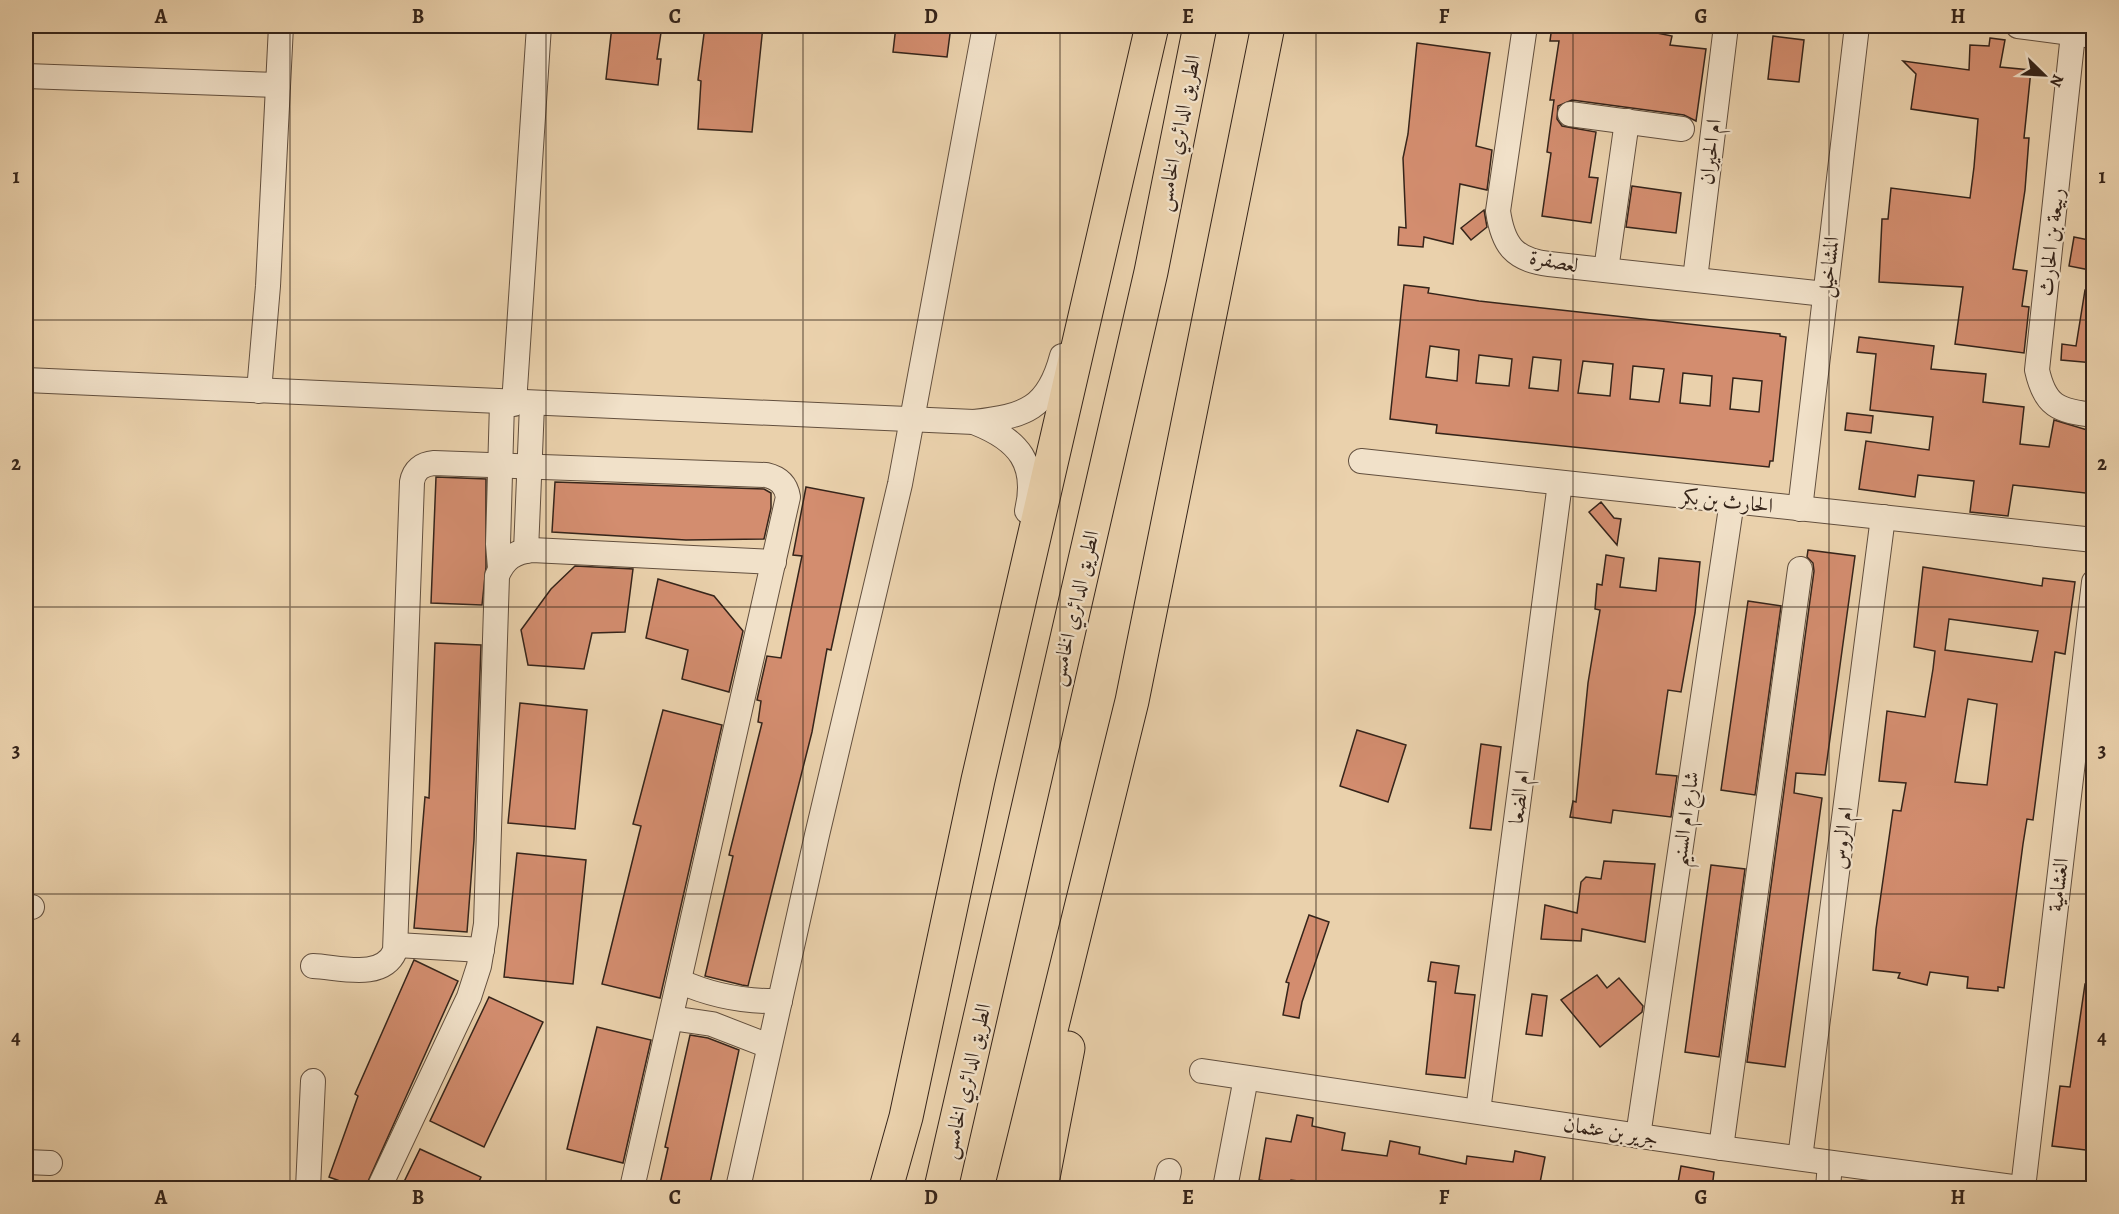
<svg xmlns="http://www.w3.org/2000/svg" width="2119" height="1214" viewBox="0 0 2119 1214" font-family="Alegreya,Amiri,serif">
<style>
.building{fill:#d38d6f;stroke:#35241a;stroke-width:1.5;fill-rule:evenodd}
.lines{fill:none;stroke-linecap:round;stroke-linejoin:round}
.minor-casing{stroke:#624f3e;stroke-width:26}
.highway-casing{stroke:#35241a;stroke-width:35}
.minor{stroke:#f1e1c9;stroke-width:24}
.highway{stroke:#ead1ac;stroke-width:33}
.grid{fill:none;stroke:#35241a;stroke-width:1.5;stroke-opacity:0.55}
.labels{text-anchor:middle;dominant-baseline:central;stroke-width:4.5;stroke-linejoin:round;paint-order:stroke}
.street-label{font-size:21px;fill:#35241a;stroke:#f1e1c9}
.neatline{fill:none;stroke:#35241a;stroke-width:2}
.grid-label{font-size:20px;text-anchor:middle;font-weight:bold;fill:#35241a}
</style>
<rect width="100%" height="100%" fill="#ead1ac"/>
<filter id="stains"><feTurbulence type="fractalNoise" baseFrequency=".00333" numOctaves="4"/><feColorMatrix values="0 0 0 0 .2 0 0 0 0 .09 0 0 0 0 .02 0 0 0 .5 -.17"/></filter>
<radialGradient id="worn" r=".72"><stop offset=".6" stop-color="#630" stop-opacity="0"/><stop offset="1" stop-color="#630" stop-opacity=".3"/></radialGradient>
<!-- building -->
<g class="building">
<polygon points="612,26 662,26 657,59 661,59 658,85 606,79"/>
<polygon points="705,26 763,26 752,132 698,129 701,81 698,80"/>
<polygon points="896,26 951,26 947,57 893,52"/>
<polygon points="1552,26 1657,33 1672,36 1670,45 1706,49 1696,121 1684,115 1572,100 1558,106 1557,119 1562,126 1596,132 1589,177 1598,178 1591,223 1542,216 1551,153 1547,152 1554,100 1550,100 1559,41 1550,41"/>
<polygon points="1773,36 1804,40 1799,82 1768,79"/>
<polygon points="1990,38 2005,40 2000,67 2031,70 2024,138 2029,138 2025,190 2013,269 2027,271 2022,306 2029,307 2024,353 1955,344 1963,287 1879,282 1882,219 1888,219 1891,188 1970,198 1974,167 1978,119 1911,109 1916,74 1903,61 1969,70 1970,45 1989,46"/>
<polygon points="1417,43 1490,53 1476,146 1492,150 1487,190 1460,184 1453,244 1424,237 1423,247 1398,245 1399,227 1406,228 1403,158 1408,134"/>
<polygon points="1632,186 1681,193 1676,233 1626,227"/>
<polygon points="1484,210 1487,227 1471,240 1461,228"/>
<polygon points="2074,237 2094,241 2090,270 2069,266"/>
<path d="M1404 285 1429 288 1428 293 1479 301 1780 334V336L1786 337 1773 461H1770L1769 467 1436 433 1437 425 1390 419ZM1430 346 1459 350 1457 381 1426 377ZM1479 355 1512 359 1509 386 1476 383ZM1533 357 1561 360 1558 391 1529 388ZM1583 361 1613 364 1610 396 1578 393ZM1633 366 1664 369 1659 402 1630 399ZM1683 373 1712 376 1710 406 1680 403ZM1733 378 1762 381 1759 412 1730 409Z"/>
<polygon points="2085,290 2094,291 2094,363 2061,360 2062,344 2076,346"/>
<polygon points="1859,337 1934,346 1931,369 1986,374 1983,402 2024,407 2020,444 2049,447 2054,420 2094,432 2094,494 2013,485 2008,516 1970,512 1974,481 1918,475 1915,497 1859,489 1866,441 1929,450 1933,417 1870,410 1876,354 1857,352"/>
<polygon points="1847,413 1873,416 1871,433 1845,430"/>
<polygon points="436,477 486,479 486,567 482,605 431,603"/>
<polygon points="555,482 764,489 771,493 771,508 764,539 686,540 552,532"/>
<polygon points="806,487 864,498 831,650 827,649 812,732 748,986 742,985 705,976 733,856 729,855 762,723 758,722 761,701 757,700 767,656 781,658 802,556 793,555"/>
<polygon points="1601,502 1614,518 1621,519 1617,545 1589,512"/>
<polygon points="1808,550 1855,556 1825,775 1796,773 1794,793 1822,798 1785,1067 1747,1062 1814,571 1813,563 1807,557"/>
<polygon points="1606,555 1624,558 1620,587 1656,591 1659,558 1700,562 1695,613 1681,692 1668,690 1656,774 1677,776 1671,817 1613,810 1611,823 1570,817 1573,801 1576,802 1588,683 1600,610 1595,609 1597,584 1602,585"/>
<polygon points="575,566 633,569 625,632 592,633 584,669 528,665 521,630 551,589"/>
<path d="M1923 567 2042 586 2043 578 2075 582 2065 654 2055 652 2033 820 2027 819 2023 844 2004 988 1998 987V991L1967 988 1968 977 1930 972 1927 985 1898 978 1900 973 1873 970 1876 929 1893 810 1901 811 1906 783 1879 781 1887 711 1925 717 1933 669 1935 651 1914 647ZM1949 619 2038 631 2032 662 1945 650ZM1968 699 1997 704 1987 785 1955 782Z"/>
<polygon points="658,579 714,596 743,631 729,692 682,679 688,650 646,638"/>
<polygon points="1748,601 1781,606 1755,795 1721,790"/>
<polygon points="435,643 481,645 474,840 467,932 414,928 425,797 429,798"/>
<polygon points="520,703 587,710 575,829 508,823"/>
<polygon points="663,710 722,725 660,998 602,984 641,826 633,824"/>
<polygon points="1357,730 1406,745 1388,802 1340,786"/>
<polygon points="1481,744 1501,747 1491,830 1470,828"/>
<polygon points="517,853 586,860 573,984 504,977"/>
<polygon points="1604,861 1655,864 1645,942 1582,929 1581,941 1541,939 1545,905 1577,913 1581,882 1586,877 1601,879"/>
<polygon points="1711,865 1745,869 1719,1057 1685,1052"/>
<polygon points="1309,915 1329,922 1302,1002 1299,1018 1283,1015 1289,983 1286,982"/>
<polygon points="414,960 458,981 365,1188 359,1188 329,1177 358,1096 355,1094"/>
<polygon points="1431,962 1459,966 1455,993 1475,995 1465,1078 1426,1074 1436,982 1428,981"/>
<polygon points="1597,975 1607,988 1619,978 1643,1006 1642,1012 1600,1047 1561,1000"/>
<polygon points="2085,984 2094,985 2094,1151 2052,1146 2060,1086 2070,1087"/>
<polygon points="1532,994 1547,996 1542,1036 1526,1034"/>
<polygon points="489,997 543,1022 484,1147 430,1121"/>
<polygon points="597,1027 651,1040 623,1163 567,1149"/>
<polygon points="690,1035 708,1038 739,1050 709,1188 659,1188 668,1148 665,1147"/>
<polygon points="1297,1115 1313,1118 1312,1126 1345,1133 1342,1150 1387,1156 1390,1141 1420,1147 1419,1154 1466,1164 1467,1156 1513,1162 1515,1151 1545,1157 1539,1188 1355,1188 1291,1180 1290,1185 1259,1180 1266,1138 1291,1142"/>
<polygon points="420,1149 481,1177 476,1188 401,1188"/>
<polygon points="1681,1166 1714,1172 1712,1188 1677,1188"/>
</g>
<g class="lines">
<!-- minor casing -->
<g class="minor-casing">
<g id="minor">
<path d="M1525 26 1498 211C1503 245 1514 260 1549 264L1825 294"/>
<polyline points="2018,26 2094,36"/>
<path d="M2073 34 2037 370C2045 406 2058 411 2094 415"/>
<polyline points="26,76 278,85"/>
<polyline points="1570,114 1682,129"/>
<polyline points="1606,270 1627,121"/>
<polyline points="1695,279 1726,26"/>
<path d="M26 380 974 422C1025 416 1048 409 1062 356"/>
<polyline points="259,391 268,286 281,26"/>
<polyline points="514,404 539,26"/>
<path d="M976 423C1019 440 1038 464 1027 511"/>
<polyline points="1361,461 2094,540"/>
<polyline points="1800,509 1857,26"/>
<polyline points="526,551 532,405"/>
<polyline points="500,568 498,544 502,403"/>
<polyline points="26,906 32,907"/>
<polyline points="397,945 482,950"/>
<path d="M313 966C339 967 382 981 395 951L412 482C414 470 422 464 434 463L766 475C779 478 786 485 788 497L632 1188"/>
<path d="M679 981C712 996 743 1002 780 1001"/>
<polyline points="671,1018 712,1024 769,1046"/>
<polyline points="1202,1071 1721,1148 2020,1188"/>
<polyline points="1478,1111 1560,483"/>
<polyline points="1638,1136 1732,501"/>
<polyline points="1721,1148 1800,569"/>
<polyline points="1800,1158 1883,517"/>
<polyline points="26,1162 50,1163"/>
<polyline points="308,1188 313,1081"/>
<path d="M379 1188 469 997 479 966 486 924 497 576C504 559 514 552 532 550L774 562"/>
<polyline points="738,1188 817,835 900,484 985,26"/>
<polyline points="1165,1188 1169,1171"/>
<polyline points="1225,1188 1246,1078"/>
<polyline points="1828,1188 1830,1163"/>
<polyline points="2023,1188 2094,582"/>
</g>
</g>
<!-- highway casing -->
<g class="highway-casing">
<g id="highway">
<polyline points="886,1188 906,1117 978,780 1152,26"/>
<polyline points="941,1188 1151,272 1200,26"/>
<polyline points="1012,1188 1132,701 1268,26"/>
<polyline points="1041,1188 1068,1048"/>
</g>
</g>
<!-- minor -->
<use href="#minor" class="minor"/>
<!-- highway -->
<use href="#highway" class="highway"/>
</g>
<!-- grid -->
<path class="grid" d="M290 26V1188M546 26V1188M803 26V1188M1060 26V1188M1316 26V1188M1573 26V1188M1829 26V1188M26 320H2094M26 607H2094M26 894H2094"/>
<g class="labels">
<!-- street labels -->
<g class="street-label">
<text transform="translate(1178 133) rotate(-79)">الطريق الدائري الخامس</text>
<text transform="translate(1710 152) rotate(-83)">ام الحيران</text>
<text transform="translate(2051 242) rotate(-84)">ربيعة بن الحارث</text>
<text transform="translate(1554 261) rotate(11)">لعصفرة</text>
<text transform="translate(1828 267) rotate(-83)">المشاخيل</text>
<text transform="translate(1727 501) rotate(6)">الحارث بن بكر</text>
<text transform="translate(1074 608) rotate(-77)">الطريق الدائري الخامس</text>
<text transform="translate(1519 797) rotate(-83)">ام الضعا</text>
<text transform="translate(1685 819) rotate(-82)">شارع ام السنيم</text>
<text transform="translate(1842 838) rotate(-83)">ام الروس</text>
<text transform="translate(2058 885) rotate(-83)">الغشامية</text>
<text transform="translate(966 1081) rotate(-77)">الطريق الدائري الخامس</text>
<text transform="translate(1611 1131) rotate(9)">جرير بن عثمان</text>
</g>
</g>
<!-- margin -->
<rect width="2119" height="1214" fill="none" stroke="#ead1ac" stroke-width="66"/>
<!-- north arrow -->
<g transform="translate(2044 75) rotate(114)" stroke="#f1e1c9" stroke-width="4.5" paint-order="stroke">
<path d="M0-4.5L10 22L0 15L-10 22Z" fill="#35241a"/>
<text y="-9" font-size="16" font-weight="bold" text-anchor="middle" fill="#35241a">N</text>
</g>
<rect x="33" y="33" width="2053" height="1148" class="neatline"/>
<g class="grid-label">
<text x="161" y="23">A</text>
<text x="418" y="23">B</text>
<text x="675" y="23">C</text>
<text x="931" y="23">D</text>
<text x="1188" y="23">E</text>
<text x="1444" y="23">F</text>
<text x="1701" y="23">G</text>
<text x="1958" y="23">H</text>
<text x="16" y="183">1</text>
<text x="2102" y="183">1</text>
<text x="16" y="470">2</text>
<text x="2102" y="470">2</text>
<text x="16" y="757">3</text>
<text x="2102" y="757">3</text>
<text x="16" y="1044">4</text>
<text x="2102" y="1044">4</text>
<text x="161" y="1204">A</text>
<text x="418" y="1204">B</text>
<text x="675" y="1204">C</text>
<text x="931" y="1204">D</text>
<text x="1188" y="1204">E</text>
<text x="1444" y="1204">F</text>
<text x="1701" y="1204">G</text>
<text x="1958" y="1204">H</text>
</g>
<rect width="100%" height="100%" filter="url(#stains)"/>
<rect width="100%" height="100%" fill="url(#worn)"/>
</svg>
